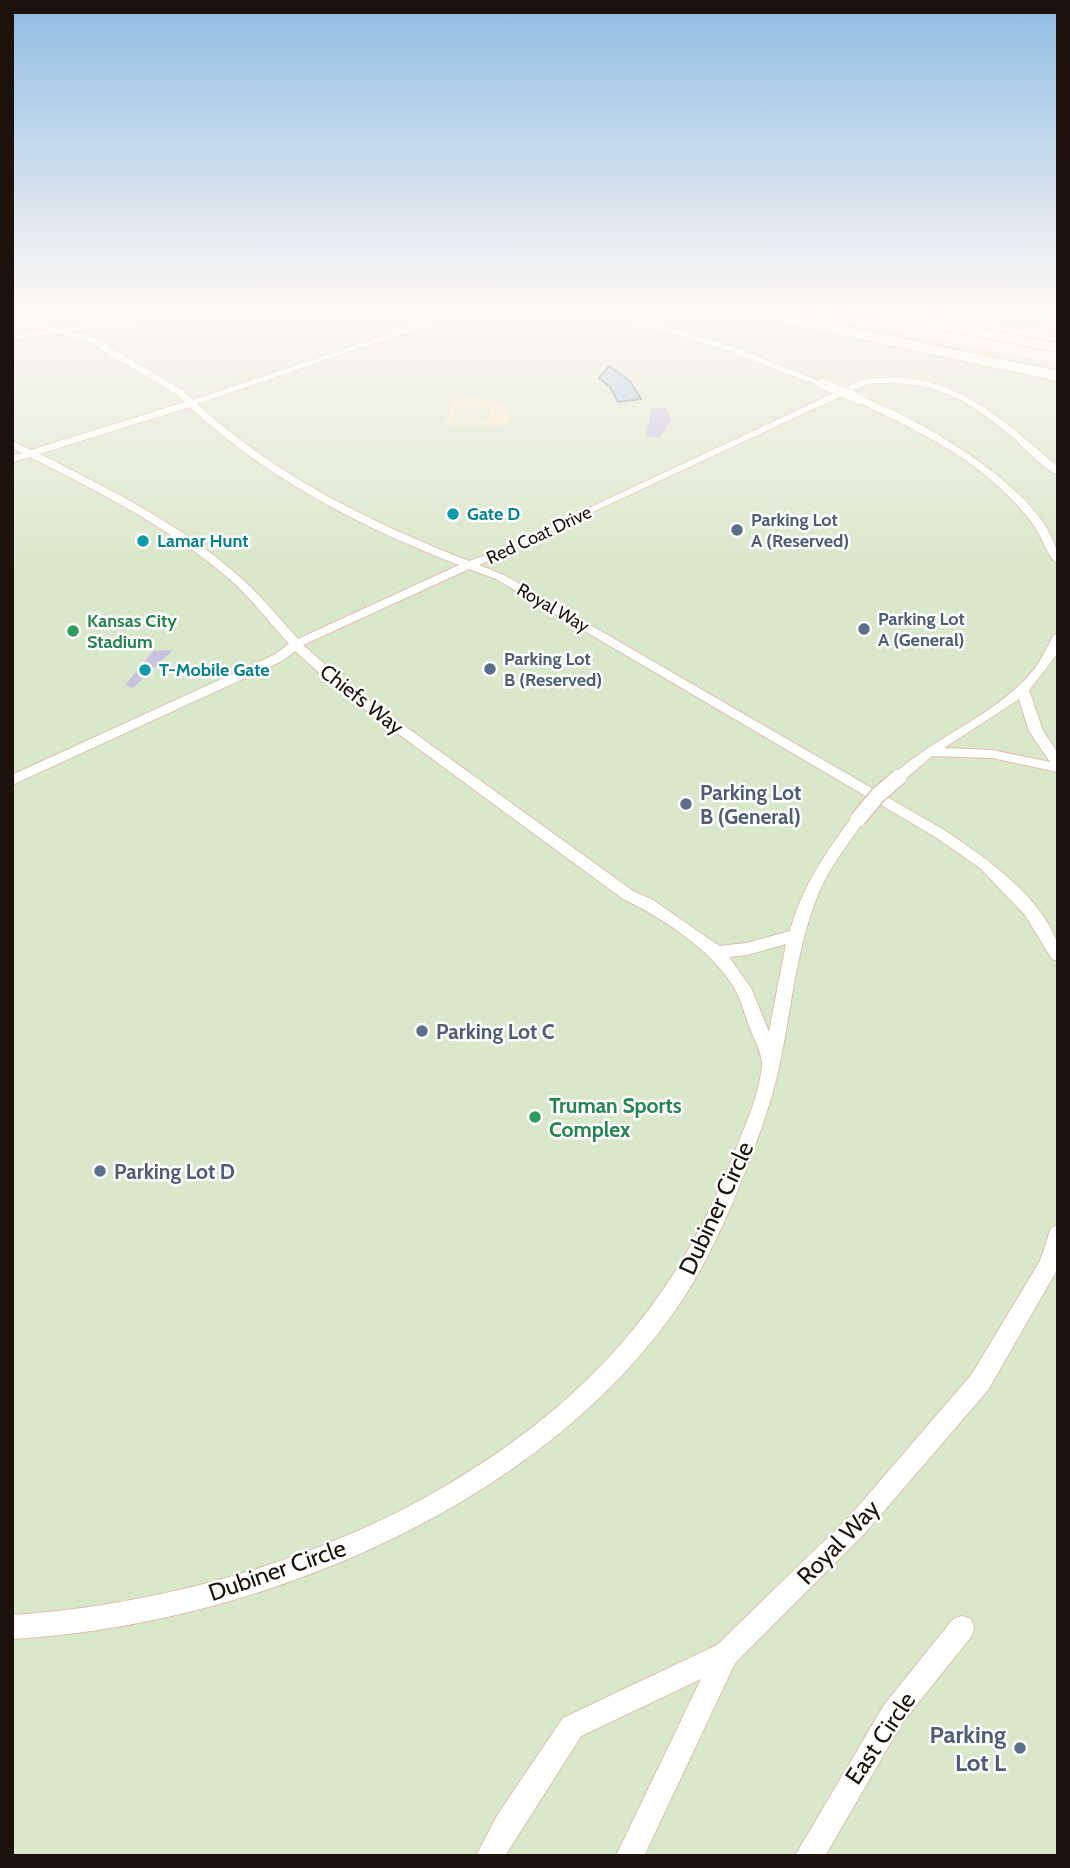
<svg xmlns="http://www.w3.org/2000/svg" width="1070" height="1868" viewBox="0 0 1070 1868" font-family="Cabin,sans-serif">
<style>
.green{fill:#d9e7ca}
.sand{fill:#f4ebc5;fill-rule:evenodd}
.water{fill:#a7c9db;stroke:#7d929d;stroke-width:2}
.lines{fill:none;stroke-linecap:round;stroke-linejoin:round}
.stream{stroke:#7d929d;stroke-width:2.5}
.building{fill:#c8c2e1}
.street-casing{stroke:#e0c1ad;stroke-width:2}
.highway-casing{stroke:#e0c1ad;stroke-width:3}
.street{fill:#fff;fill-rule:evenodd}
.highway{fill:#fff;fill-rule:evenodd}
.street-bridge-far1-casing{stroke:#e0c1ad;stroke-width:10;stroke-linecap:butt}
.street-bridge-casing{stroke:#e0c1ad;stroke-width:18;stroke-linecap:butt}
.street-bridge-far1{stroke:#fff;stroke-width:9}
.street-bridge{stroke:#fff;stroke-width:15}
.culture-dot{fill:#0f9aa8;stroke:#fff;stroke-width:2.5}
.service-dot{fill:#5c6f8a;stroke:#fff;stroke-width:2.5}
.leisure-dot{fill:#2e9e5b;stroke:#fff;stroke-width:2.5}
.labels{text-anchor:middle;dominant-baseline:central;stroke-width:5;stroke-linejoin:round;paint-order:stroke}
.far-culture-label{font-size:18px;font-weight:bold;fill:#0d838f;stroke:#fff;text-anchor:start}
.far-service-label{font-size:18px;font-weight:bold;fill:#4e5e75;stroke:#fff;text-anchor:start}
.far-street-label{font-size:18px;fill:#1c120b;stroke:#fff}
.far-leisure-label{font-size:18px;font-weight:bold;fill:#27864d;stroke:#fff;text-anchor:start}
.street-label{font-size:21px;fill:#1c120b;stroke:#fff}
.service-label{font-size:21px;font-weight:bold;fill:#4e5e75;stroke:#fff;text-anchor:start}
.leisure-label{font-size:21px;font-weight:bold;fill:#27864d;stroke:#fff;text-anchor:start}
.near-street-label{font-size:24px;fill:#1c120b;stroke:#fff}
.near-service-label{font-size:24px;font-weight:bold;fill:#4e5e75;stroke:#fff;text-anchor:end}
</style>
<rect width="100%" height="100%" fill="#fef1e9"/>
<!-- green -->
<g class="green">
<polygon points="12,308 713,308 1058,378 1058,1856 12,1856"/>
<polygon points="747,308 775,308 1058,364 1058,370"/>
<polygon points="886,308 944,308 963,312 966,308 1048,308 1038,325 1058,327 1058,334 984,325"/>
</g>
<!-- sand -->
<path class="sand" d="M474 397 494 400 508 407 511 419 504 425H443L442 423 448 420 452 399ZM486 407 490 409 489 419 485 423H458L452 420 454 408Z"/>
<!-- water -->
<polygon class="water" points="609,366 630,381 641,399 618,402 610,387 599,378"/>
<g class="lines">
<!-- stream -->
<polyline class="stream" points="12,313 84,308"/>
</g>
<!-- building -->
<g class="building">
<polygon points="658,408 665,408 672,420 659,438 646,436 651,409"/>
<polygon points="173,650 132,689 126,684 153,651"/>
</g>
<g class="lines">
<!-- street casing -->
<g class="street-casing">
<g id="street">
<path d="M176 308H192L114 326 72 332 93 337 182 390 193 400 434 319V323L197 404C276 476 371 523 469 561L497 551 862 380C946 365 999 416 1058 467V475C1042 468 1028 451 1016 440 967 398 932 378 867 384L479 565 504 575 944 830C986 858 1035 892 1056 939 1059 945 1058 954 1058 961L1052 959 1025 915 980 868 934 836 496 579 469 569 303 645 348 685 633 891 653 900 719 946 747 943 790 931C802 887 826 852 853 816L858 814 865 819C847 846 826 871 815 902 795 956 791 1012 779 1067 773 1095 764 1122 754 1148 731 1210 704 1274 663 1327 519 1516 244 1626 12 1639V1615C154 1606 311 1563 435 1492 576 1411 671 1312 732 1159 743 1130 759 1097 762 1066 763 1055 755 1041 751 1031 746 1018 742 1003 736 991 715 952 662 917 623 899L340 691 295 651 282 661 12 785V775L274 655 289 644C271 624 254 602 235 584 175 530 101 493 30 457L12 462V456L22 453 12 448V441L31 450 185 402 176 394 87 341 59 333 12 339V335L47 330 12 323V319L59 329 114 322ZM190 407C267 479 361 527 459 565L298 639C280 619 263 598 243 580 184 526 110 489 39 454ZM786 944 769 1032 751 988 729 957 747 955Z"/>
<polygon points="585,308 598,308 726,344 827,384 820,386 720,348"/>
<path d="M859 396C916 416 1058 497 1058 563 1050 559 1047 549 1043 542 1033 520 1016 503 999 487 959 449 905 425 856 401V397Z"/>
<path d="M1058 634V652L1055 657 1029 690 1043 731 1058 753V772L992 758 932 756 904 780H894L892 777 894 774C936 736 994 716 1031 673 1041 662 1046 648 1054 635ZM1019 699 1029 731 1050 762 992 750 944 748Z"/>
<polygon points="1058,1225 1058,1268 988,1390 865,1533 735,1663 644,1856 616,1856 701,1679 581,1736 505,1856 476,1856 498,1814 563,1718 717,1645 849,1517 972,1374 1040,1261 1051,1228"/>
<polygon points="962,1616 971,1619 974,1628 971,1637 902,1723 825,1856 795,1856 884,1705 953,1619"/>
</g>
</g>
<!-- highway casing -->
<g class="highway-casing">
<g id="highway">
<polygon points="727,308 755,308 1058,371 1058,381 734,312"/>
<polygon points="847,308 876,308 1058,344 1058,352 854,312"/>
</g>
</g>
<!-- street -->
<use href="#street" class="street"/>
<!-- highway -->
<use href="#highway" class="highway"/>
<!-- street-bridge-far1 casing -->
<g class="street-bridge-far1-casing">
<polyline id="street-bridge-far1" points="823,384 859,399"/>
</g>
<!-- street-bridge casing -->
<g class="street-bridge-casing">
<polyline id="street-bridge" points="858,819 878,795 899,777"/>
</g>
<!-- street-bridge-far1 -->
<use href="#street-bridge-far1" class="street-bridge-far1"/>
<!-- street-bridge -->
<use href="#street-bridge" class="street-bridge"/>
</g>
<!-- sky -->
<linearGradient id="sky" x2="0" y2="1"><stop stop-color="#8ebce3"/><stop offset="0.54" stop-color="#fff9f5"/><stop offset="1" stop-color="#fff9f5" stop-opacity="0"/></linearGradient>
<rect width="1070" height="570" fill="url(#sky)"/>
<!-- markers -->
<g class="culture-dot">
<circle cx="453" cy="514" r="7"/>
<circle cx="143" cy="541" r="7"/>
<circle cx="145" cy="670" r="7"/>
</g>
<g class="service-dot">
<circle cx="737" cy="530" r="7"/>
<circle cx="864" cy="629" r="7"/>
<circle cx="490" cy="669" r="7"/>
<circle cx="686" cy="804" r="7"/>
<circle cx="422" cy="1031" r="7"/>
<circle cx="100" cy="1171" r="7"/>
<circle cx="1020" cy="1748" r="7"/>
</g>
<g class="leisure-dot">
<circle cx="73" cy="631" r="7"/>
<circle cx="535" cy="1117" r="7"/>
</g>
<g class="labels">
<!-- far-culture labels -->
<g class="far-culture-label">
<text x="467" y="514">Gate D</text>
<text x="157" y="541">Lamar Hunt</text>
<text x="159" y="670">T-Mobile Gate</text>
</g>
<!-- far-service labels -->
<g class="far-service-label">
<text x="751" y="520">Parking Lot<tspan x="751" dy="21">A (Reserved)</tspan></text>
<text x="878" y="619">Parking Lot<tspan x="878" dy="21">A (General)</tspan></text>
<text x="504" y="659">Parking Lot<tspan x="504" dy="21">B (Reserved)</tspan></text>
</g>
<!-- far-street labels -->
<g class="far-street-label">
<text transform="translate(539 535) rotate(-25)">Red Coat Drive</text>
<text transform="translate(553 608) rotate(30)">Royal Way</text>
</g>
<!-- far-leisure labels -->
<g class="far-leisure-label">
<text x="87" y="621">Kansas City<tspan x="87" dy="21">Stadium</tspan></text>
</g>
<!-- street labels -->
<g class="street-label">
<text transform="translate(362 699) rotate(38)">Chiefs Way</text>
</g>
<!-- service labels -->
<g class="service-label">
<text x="700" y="792">Parking Lot<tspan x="700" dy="24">B (General)</tspan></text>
<text x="436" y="1031">Parking Lot C</text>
<text x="114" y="1171">Parking Lot D</text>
</g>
<!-- leisure labels -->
<g class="leisure-label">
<text x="549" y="1105">Truman Sports<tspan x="549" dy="24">Complex</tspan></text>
</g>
<!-- near-street labels -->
<g class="near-street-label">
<text transform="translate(716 1208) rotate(-65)">Dubiner Circle</text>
<text transform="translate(838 1542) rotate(-46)">Royal Way</text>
<text transform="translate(277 1570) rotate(-19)">Dubiner Circle</text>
<text transform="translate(880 1738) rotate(-56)">East Circle</text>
</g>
<!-- near-service labels -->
<g class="near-service-label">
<text x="1006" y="1734">Parking<tspan x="1006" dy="28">Lot L</tspan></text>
</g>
</g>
<!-- border -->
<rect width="1070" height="1868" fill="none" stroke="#1c120b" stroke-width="28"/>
</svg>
